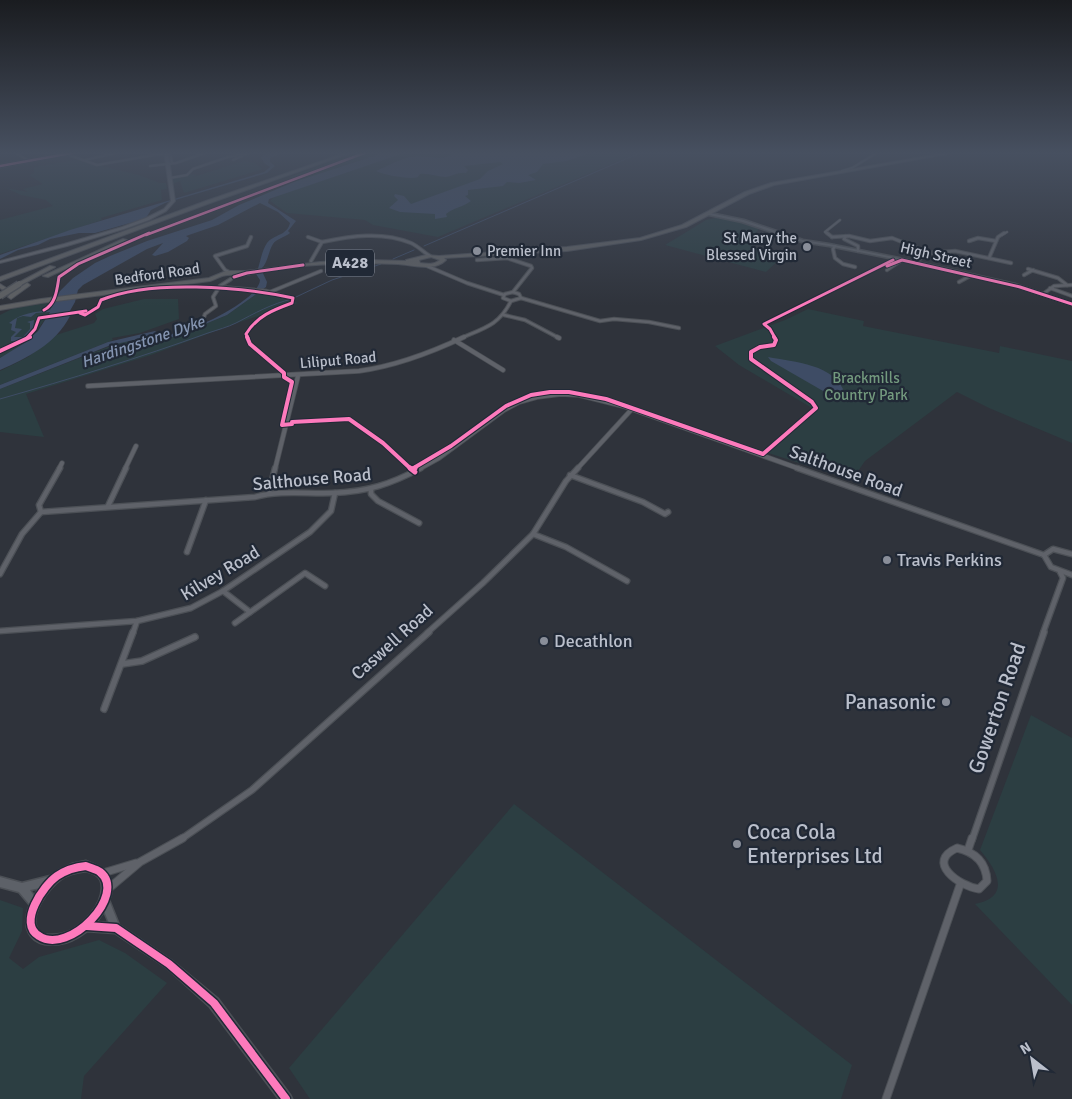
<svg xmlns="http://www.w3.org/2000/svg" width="1072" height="1099" viewBox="0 0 1072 1099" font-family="Signika,sans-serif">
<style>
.green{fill:#2c3e42}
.water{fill:#3e4c65;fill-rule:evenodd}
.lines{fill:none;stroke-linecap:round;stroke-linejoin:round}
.stream{stroke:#3e4c65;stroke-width:1}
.street-far5-casing{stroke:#4c5056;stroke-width:3}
.street-far4-casing{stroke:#4c5056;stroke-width:4.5}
.street-far3-casing{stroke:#4c5056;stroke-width:5.5}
.street-far2-casing{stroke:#4c5056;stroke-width:7}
.street-far1-casing{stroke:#4c5056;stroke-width:8}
.street-casing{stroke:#4c5056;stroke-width:9}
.secondary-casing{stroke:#4c5056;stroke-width:3}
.primary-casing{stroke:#4c5058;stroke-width:2}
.highway-casing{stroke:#4b4f57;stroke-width:2}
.street-far5{stroke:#5f6269;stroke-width:2}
.street-far4{stroke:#5f6269;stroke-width:2.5}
.street-far3{stroke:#5f6269;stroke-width:4}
.street-far2{stroke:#5f6269;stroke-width:4.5}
.street-far1{stroke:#5f6269;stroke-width:5.5}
.street{stroke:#5f6269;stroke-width:7}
.secondary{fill:#5d6168;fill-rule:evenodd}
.primary{fill:#61646b;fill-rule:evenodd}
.highway{fill:#5e6063;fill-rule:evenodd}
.highway-bridge-casing{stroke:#4b4f57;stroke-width:8;stroke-linecap:butt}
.highway-bridge{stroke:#5e6063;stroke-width:5.5}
.cycleway-far4-casing{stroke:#212936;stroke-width:4}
.cycleway-far3-casing{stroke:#212936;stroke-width:5}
.cycleway-far2-casing{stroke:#212936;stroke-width:6}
.cycleway-far1-casing{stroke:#212936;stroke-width:8}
.cycleway-casing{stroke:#212936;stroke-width:11}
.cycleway-far4{stroke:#fd7abc;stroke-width:2.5}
.cycleway-far3{stroke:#fd7abc;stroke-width:3}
.cycleway-far2{stroke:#fd7abc;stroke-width:4}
.cycleway-far1{stroke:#fd7abc;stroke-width:5}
.cycleway{stroke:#fd7abc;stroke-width:8}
.poi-dot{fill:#898e99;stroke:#212936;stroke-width:2}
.labels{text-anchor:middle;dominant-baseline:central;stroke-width:4.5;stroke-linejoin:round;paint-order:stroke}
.far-poi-label{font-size:15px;fill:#babfcb;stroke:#212936;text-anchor:end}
.far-street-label{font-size:15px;fill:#babfcb;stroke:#212936}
.far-park-label{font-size:15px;fill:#739a7e;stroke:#212936}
.shield{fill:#212936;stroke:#8c929e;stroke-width:1}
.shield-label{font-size:16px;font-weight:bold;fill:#babfcb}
.far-water-label{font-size:16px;font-style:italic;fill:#8494b0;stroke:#212936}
.street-label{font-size:18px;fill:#babfcb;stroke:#212936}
.poi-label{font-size:18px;fill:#babfcb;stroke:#212936;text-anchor:start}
.near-poi-label{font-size:21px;fill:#babfcb;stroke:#212936;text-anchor:end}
.near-street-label{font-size:21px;fill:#babfcb;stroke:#212936}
</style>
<rect width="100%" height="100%" fill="#2f333b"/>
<!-- green -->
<g class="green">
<polygon points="361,152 386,152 298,181 289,177"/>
<polygon points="407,152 639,152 438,237 373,225 365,220 287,213 270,201 273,198 286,192"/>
<polygon points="76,160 139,175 160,183 166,183 167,189 161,190 162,200 101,218 102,220 0,254 0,220 53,206 46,200 21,195 6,188 28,192 23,189 43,184 29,175 34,173 34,167"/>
<polygon points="244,161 255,163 263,169 184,193 180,181 172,184 172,179 190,174 197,175 193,177"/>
<polygon points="719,217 741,222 759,229 747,243 753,244 752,246 755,247 751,252 757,248 784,255 766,272 665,245 706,220"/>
<polygon points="259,292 298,303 237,323 151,355 26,394 44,437 0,432 0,389 118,343 139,339 174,337 227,315"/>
<polygon points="144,299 178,299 179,319 140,333 112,338 113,340 0,385 0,371 28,357 56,335 94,323 97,319 95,314 103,309"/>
<path d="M55 302C40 330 28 343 0 358V315L14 308Z"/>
<polygon points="808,309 864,321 863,326 999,353 1000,346 1072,361 1072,443 989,408 957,392 865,461 852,480 762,451 812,408 739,365 715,346 785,320"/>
<path d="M1031 715 1072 738V1005L975 904C1012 897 997 870 980 850Z"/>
<polygon points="514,804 852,1065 841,1099 310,1099 289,1068"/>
<polygon points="0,900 23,908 22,931 9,958 23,969 39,957 99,940 125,953 167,983 84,1076 81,1099 0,1099"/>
</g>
<!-- water -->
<g class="water">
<polygon points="267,152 277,152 272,155 285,152 270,158 270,162 275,166 267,173 165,203 151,210 146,218 137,221 95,233 79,233 50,239 38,245 18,250 0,259 0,255 70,230 264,172 270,167 264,163 261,157"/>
<path d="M386 152H407L269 199 268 203 296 221 288 231 290 233C285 237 276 239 273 244 268 252 268 263 261 269L267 282 266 287 227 315 174 337 139 339 111 345 0 389V385L108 342 155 331C156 332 157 333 159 334 164 336 177 333 182 331 199 328 259 299 260 280L256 274C260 265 261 252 267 243 274 234 287 236 290 223L278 212 260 203 218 225 186 236 189 238 187 241 168 252 155 256 152 255 163 243 147 249 83 285 78 290 75 302 67 316H70C56 344 27 358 0 370V358L26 342 11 341V337L16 332 11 330 12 324 9 323C21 313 35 312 50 310L60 291 73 278 95 263 110 256 147 241 212 220 239 205 294 182ZM50 312 38 331 28 340 23 338 33 329 34 320 27 322 30 323V329L23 337H14L22 329 15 328 17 318 23 316 31 317 36 313Z"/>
<path d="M456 152H592L567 161 543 164 537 172 528 175 536 180 519 183 507 182 503 186 468 190V195L465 196 471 201C463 207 453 208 446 214L447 217 435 219V214L400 212 389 208 398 200 394 196 395 194 404 196 411 204 480 179 488 171 503 164 500 162 464 166 468 170 466 173C458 172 453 176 446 177 437 177 429 173 420 174L418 177C411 180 384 175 376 171 387 166 398 160 410 157 426 153 441 164 456 152Z"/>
<path d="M768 357C794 362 836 364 845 394L841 400 834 401 830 395 771 361Z"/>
</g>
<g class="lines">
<!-- stream -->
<g class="stream">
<polyline points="424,246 642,152"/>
<polyline points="393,259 414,250"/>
<polyline points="296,297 332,280 381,264"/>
<path d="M0 399C70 379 139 358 208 333 217 330 228 327 236 323 255 313 271 304 292 299"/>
</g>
<!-- street-far5 casing -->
<g class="street-far5-casing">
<g id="street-far5">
<polyline points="14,152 29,161"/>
<polyline points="170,152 172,163"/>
<polyline points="66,154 97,165 166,153"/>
<polyline points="85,160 120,152"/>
<polyline points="233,160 242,156"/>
<polyline points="150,166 176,163 208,152"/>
<polyline points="842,171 852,168 878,152"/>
<polyline points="170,178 187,175 193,169 228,157 254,152"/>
<polyline points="829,235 825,232 840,220"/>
<polyline points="1002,235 1007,232"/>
</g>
</g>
<!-- street-far4 casing -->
<g class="street-far4-casing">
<g id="street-far4">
<polyline points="827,233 832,237"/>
<polyline points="846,236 844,239 858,246 858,251"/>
<polyline points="308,237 322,242"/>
<polyline points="832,237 849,236 870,241 892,238 930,253 914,262"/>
<polyline points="969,241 978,238 996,241"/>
<polyline points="835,246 833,249 835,258 843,264 855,267"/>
<polyline points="930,253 955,251 1011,263"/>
<polyline points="989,258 998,237 1004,233"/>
<polyline points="477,260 507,258 531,266 532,268 513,292"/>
<path d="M311 261 322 242C351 236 382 231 411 243 418 246 423 252 430 256"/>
<polyline points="427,266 467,283 504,295"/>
<polyline points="1028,269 1058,278 1067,285"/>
<polyline points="887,270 902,260"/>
<polyline points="231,273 225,270 215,256 247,246 251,237"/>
<polyline points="1024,275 1033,270"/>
<polyline points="959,282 970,276"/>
<polyline points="220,287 266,291 283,296"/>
<polyline points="1050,288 1072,296"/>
<polyline points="270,292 321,271"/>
<polygon points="513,292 519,294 521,298 511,301 503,298 505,294"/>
<polyline points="1043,294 1054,286 1072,285"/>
<polyline points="521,298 600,321 614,319 649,322 679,328"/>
<polyline points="504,315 525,320 559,338"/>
<polyline points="179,324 182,327 203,320 205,314 216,306 213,297 220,286 231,279"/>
<path d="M461 338C485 328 499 325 511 301"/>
</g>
</g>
<!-- street-far3 casing -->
<g class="street-far3-casing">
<g id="street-far3">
<polyline points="557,337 559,338"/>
<polyline points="454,340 503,370"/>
<path d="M88 386 359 371C396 366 430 353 464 337"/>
<polyline points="59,469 62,463"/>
<polyline points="125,469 136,446"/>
<polyline points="275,469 298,376"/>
<polyline points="419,469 439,458 504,410 519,402 537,397 561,394 579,395 623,406 800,469"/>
<polyline points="577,469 631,410"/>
</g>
</g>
<!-- street-far2 casing -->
<g class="street-far2-casing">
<g id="street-far2">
<polyline points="797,468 1044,555"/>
<polyline points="570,475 643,502 665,514 668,512"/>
<polyline points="371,489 371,494 378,501 419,523"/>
<polyline points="269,493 275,468"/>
<polyline points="108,506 126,468"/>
<path d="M41 512 255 497C280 490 307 494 332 493 367 492 391 484 421 468"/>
<polyline points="533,534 566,547 627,581"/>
<polyline points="187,552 206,500"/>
<polyline points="1044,555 1051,567 1072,575"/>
<polyline points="1044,555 1053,549 1072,554"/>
<polyline points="0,574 22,534 41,512 39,505 60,468"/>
<polyline points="223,591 250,612"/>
<polyline points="235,623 305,573 325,586"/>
<polyline points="0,631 137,621 191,608 223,591 310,532 331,511 335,493"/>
<polyline points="133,633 137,621"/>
<polyline points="427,633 483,583 533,534 566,481 578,468"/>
<polyline points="1043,633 1063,578 1060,572"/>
</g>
</g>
<!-- street-far1 casing -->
<g class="street-far1-casing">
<g id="street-far1">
<polyline points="122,664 142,661 195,637"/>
<polyline points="104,709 133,632"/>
<polyline points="180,840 252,790 429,632"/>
<polyline points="972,840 1044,632"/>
</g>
</g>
<!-- street casing -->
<g class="street-casing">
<g id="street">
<path d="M957 848C975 852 986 862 987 881L979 889C959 886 925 862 957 848Z"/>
<polyline points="968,850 972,838"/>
<polyline points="103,873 136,863"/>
<polyline points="108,889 140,862 183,838"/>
<polyline points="886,1099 960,885"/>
</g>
</g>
<!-- secondary casing -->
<g class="secondary-casing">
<g id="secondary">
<polygon points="74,152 78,152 0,167 0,165"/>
<polygon points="710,213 744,220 803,240 829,244 899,258 1015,284 1072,303 1072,305 1014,286 899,260 829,246 802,242 742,222 709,215 709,213"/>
<path d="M86 861C91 864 100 866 104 870 112 878 113 891 109 900L119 925 172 961 218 999 290 1095 292 1099H279L210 1007 166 967 115 933 87 931C79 937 69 943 59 944 32 948 20 930 30 905L19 892 0 887V877L22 883 50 876 61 869 72 864ZM86 871C89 872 94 873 96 875 101 878 102 884 102 888 101 906 86 922 72 930 64 934 57 935 49 935 45 935 42 934 39 931 26 917 49 887 61 879 68 874 77 872 86 871ZM40 888 34 896 30 890ZM104 911 109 923 96 922Z"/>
</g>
</g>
<!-- primary casing -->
<g class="primary-casing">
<polygon id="primary" points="164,152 168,152 175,201 166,211 149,220 124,229 67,246 0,263 0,261 64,244 122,227 146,218 164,209 171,201"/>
</g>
<!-- highway casing -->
<g class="highway-casing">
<g id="highway">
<polygon points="348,152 353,152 210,203 0,281 0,277 206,201"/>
<path d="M951 152H958L774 185 749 194 686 227 641 240 567 251 444 258 446 260C434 272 413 265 398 264 348 262 295 264 247 275 240 276 235 274 228 275 222 275 216 279 210 281L41 303 0 310V306L41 299 209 278 226 271H245L320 262 369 260 406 261V260L426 255 439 256 567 247 640 238 682 225 745 192 771 183ZM431 257 440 260C434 265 427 264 420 263L419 260Z"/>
<polygon points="123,239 127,240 48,277 43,276"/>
<polygon points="50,266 55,267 21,285 16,284"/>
<polygon points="27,283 30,285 29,286 11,299 8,297 10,294 0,288 0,284 13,292"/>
</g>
</g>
<!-- street-far5 -->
<use href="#street-far5" class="street-far5"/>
<!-- street-far4 -->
<use href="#street-far4" class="street-far4"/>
<!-- street-far3 -->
<use href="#street-far3" class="street-far3"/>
<!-- street-far2 -->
<use href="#street-far2" class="street-far2"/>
<!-- street-far1 -->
<use href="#street-far1" class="street-far1"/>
<!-- street -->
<use href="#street" class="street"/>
<!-- secondary -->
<use href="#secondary" class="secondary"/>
<!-- primary -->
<use href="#primary" class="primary"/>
<!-- highway -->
<use href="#highway" class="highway"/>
<!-- highway-bridge casing -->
<g class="highway-bridge-casing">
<polyline id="highway-bridge" points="0,296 19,284"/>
</g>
<!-- highway-bridge -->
<use href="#highway-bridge" class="highway-bridge"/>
<!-- cycleway-far4 casing -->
<g class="cycleway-far4-casing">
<g id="cycleway-far4">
<polyline points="0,166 77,152"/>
<polyline points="146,235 367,152"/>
</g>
</g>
<!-- cycleway-far3 casing -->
<g class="cycleway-far3-casing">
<g id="cycleway-far3">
<polyline points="887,266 902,260 1020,287 1072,304"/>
<polyline points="234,277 247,273 303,265"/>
<path d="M44 310C56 304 57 289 59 277L78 264 149 233"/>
<path d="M80 313 85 315 98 307 101 300C151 279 241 287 293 298L292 303C273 310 257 316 246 334L248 338"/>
<polyline points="27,338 35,329 39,318 86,311"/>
<polyline points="775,338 770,329 764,324 893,260"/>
</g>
</g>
<!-- cycleway-far2 casing -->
<g class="cycleway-far2-casing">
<g id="cycleway-far2">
<polyline points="247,337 250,344 284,373 284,377 292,382 282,425 292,424 292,422 349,419 383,443 411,469"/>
<polyline points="0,351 30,337"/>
<polyline points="412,469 451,446 506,406 531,395 550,392 569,392 606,399 763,454 816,408 812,402 751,359 751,352 760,347 774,345 776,340 774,337"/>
</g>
</g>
<!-- cycleway-far1 casing -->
<g class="cycleway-far1-casing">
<g id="cycleway-far1">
<polyline points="410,468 415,472"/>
<polyline points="412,469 415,468"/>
</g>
</g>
<!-- cycleway casing -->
<g class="cycleway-casing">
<g id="cycleway">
<path d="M86 866C90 868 96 869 100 872 128 894 69 956 39 936 17 923 44 885 57 876 66 870 76 867 86 866Z"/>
<polyline points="87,926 116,928 169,964 214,1003 286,1099"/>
</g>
</g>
<!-- cycleway-far4 -->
<use href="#cycleway-far4" class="cycleway-far4"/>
<!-- cycleway-far3 -->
<use href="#cycleway-far3" class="cycleway-far3"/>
<!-- cycleway-far2 -->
<use href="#cycleway-far2" class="cycleway-far2"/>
<!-- cycleway-far1 -->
<use href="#cycleway-far1" class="cycleway-far1"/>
<!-- cycleway -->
<use href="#cycleway" class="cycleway"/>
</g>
<!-- sky -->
<linearGradient id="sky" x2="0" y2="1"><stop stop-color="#1a1c20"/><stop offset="0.5" stop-color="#475060"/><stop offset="1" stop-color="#475060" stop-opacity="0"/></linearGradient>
<rect width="1072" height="306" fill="url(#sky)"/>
<!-- markers -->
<g class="poi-dot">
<circle cx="807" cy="247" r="5"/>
<circle cx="477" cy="251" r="5"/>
<circle cx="887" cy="560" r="5"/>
<circle cx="544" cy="641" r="5"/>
<circle cx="946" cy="702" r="5"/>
<circle cx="737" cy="844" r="5"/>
</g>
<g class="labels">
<!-- far-poi labels -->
<g class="far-poi-label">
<text x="797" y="238">St Mary the<tspan x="797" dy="17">Blessed Virgin</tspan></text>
<text x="487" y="251" text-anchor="start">Premier Inn</text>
</g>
<!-- far-street labels -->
<g class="far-street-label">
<text transform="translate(936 255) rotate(13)">High Street</text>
<text transform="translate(157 274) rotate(-8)">Bedford Road</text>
<text transform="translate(338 360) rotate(-5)">Liliput Road</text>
</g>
<!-- far-park labels -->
<g class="far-park-label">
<text x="866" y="378">Brackmills<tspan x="866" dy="17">Country Park</tspan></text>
</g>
<!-- shield labels -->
<rect class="shield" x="326" y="249.5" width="48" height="27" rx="4"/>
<g class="shield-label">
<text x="350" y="263">A428</text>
</g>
<!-- far-water labels -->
<g class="far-water-label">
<text transform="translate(143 342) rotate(-19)">Hardingstone Dyke</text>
</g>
<!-- street labels -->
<g class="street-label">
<text transform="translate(846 471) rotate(20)">Salthouse Road</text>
<text transform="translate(312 479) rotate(-5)">Salthouse Road</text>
<text transform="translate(220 573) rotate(-31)">Kilvey Road</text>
<text transform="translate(392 642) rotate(-42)">Caswell Road</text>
</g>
<!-- poi labels -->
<g class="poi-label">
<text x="897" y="560">Travis Perkins</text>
<text x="554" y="641">Decathlon</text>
</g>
<!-- near-poi labels -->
<g class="near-poi-label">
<text x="936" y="702">Panasonic</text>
<text x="747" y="832" text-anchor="start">Coca Cola<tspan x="747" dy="24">Enterprises Ltd</tspan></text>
</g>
<!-- near-street labels -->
<g class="near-street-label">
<text transform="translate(997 708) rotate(-71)">Gowerton Road</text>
</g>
</g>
<!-- north arrow -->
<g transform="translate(1032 1059) rotate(329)" stroke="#212936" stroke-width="4" paint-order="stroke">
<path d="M0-4L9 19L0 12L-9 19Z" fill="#babfcb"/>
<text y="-8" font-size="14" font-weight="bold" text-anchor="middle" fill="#babfcb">N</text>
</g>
</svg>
